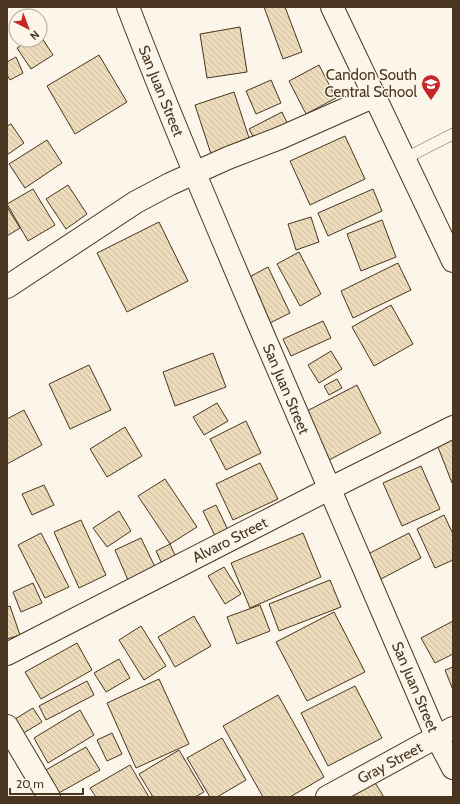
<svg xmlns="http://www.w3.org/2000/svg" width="460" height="804" viewBox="0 0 460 804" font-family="Cabin,sans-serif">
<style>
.building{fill:url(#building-back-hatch);stroke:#4a3520}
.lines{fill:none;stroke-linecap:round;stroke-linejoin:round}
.lane-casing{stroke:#4a3520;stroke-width:12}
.street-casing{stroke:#4a3520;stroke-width:24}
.secondary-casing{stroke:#4a3520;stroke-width:24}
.primary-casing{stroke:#4a3520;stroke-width:24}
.lane{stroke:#fbf6e9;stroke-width:11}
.street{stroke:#fbf6e9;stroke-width:22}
.secondary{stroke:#fbf6e9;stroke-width:22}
.primary{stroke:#fbf6e9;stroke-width:22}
.labels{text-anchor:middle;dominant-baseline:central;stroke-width:3;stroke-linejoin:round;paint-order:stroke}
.poi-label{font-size:15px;fill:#4a3520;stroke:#fbf6e9;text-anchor:end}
.street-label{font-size:15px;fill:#4a3520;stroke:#fbf6e9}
</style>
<defs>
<pattern id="building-back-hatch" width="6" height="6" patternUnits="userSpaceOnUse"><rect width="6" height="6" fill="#ecdcbc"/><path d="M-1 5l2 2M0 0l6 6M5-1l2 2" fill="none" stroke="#ccbda1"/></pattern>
</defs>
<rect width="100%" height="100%" fill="#fbf6e9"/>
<!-- building -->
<g class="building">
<polygon points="264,7 285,7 302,52 283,59"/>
<polygon points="240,27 247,72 207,78 200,34"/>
<polygon points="40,35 53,55 31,69 17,48 29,40 40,40"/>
<polygon points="99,55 127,102 75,134 47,86"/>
<polygon points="16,57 23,73 10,80 7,75 7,62"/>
<polygon points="319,65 336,98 306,114 289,81"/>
<polygon points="271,80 281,103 256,114 246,91"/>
<polygon points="234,92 250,141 211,154 195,105"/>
<polygon points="282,112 290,129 258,146 249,129"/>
<polygon points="11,124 24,143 7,155 7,126"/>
<polygon points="345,136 365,179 310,205 290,161"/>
<polygon points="47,140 62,163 25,188 9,164"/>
<polygon points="68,185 87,214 66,229 46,199"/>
<polygon points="33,189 55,225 28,241 7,204"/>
<polygon points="373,189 382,211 328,236 318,213"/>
<polygon points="7,207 20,228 7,236"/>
<polygon points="311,217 319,242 296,250 288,224"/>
<polygon points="382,220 396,257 361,271 347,234"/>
<polygon points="159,222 188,281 127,312 97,253"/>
<polygon points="299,252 321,294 300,306 277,264"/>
<polygon points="398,263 411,290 353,318 341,291"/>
<polygon points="268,267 290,313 264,326 242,281"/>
<polygon points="391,305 413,344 374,366 352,327"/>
<polygon points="323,321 331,338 291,356 283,339"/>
<polygon points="331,351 342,369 319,383 308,365"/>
<polygon points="213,353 226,387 175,406 163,372"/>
<polygon points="89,365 111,410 70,429 49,384"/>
<polygon points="337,379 342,388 329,395 324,386"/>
<polygon points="357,385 381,433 329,460 305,412"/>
<polygon points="217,403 228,421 204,435 193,417"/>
<polygon points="24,410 42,445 7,464 7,419"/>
<polygon points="246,421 261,453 226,470 210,439"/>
<polygon points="125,427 142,456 107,477 90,449"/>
<polygon points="453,435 453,483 452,483 436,442"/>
<polygon points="260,463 278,499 233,520 216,484"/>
<polygon points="421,466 440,509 402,526 383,483"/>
<polygon points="165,479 197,527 170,544 138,496"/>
<polygon points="44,485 54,505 32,515 22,494"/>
<polygon points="216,505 228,530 215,536 203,511"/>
<polygon points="119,511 131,531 107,547 93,528"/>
<polygon points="444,515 453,534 453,560 435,568 417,529"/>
<polygon points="81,520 106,575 79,588 54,532"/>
<polygon points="41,533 69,587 45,598 18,545"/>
<polygon points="303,533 321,577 250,608 231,563"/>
<polygon points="409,533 421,558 381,579 368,554"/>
<polygon points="141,538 155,567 128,580 115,550"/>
<polygon points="170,544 177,560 163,566 156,551"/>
<polygon points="224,567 241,594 225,604 208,576"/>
<polygon points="330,580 341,607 279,631 269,604"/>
<polygon points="33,583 42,603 21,612 13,592"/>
<polygon points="260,605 270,631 237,644 227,617"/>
<polygon points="10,606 20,635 7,639 7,607"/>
<polygon points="334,612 365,672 307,701 276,642"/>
<polygon points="194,616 211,646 175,667 158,637"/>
<polygon points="453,621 453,654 435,663 421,638"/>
<polygon points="141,626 166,666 144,680 119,640"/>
<polygon points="77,643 92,670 41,699 25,672"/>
<polygon points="119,659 130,678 106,692 94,673"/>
<polygon points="453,667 453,690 445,670"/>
<polygon points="159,679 189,744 136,768 107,703"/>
<polygon points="87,681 94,695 46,720 39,706"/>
<polygon points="355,686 382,738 328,766 301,713"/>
<polygon points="278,695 324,777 290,797 263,797 223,726"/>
<polygon points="33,708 42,722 15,738 7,724"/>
<polygon points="80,710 94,735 48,763 34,738"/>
<polygon points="112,733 122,754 107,761 97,740"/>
<polygon points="222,738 246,780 217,797 210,797 187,758"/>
<polygon points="86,747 100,770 57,794 44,771"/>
<polygon points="179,750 204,792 195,797 153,797 139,774"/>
<polygon points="130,765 149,797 96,797 90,788"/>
<polygon points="372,778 384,797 345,797"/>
</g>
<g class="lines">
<!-- lane casing -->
<g class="lane-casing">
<polyline id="lane" points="404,159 453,134"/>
</g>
<!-- street casing -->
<g class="street-casing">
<g id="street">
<path d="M128 7C171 119 218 229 265 339 322 472 379 605 437 738L453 768"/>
<polyline points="7,654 329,489 453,427"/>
<polyline points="7,726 49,797"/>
<polyline points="327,797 453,728"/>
</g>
</g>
<!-- secondary casing -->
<g class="secondary-casing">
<polyline id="secondary" points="7,287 136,202 170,184 228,158 280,138 375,96"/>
</g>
<!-- primary casing -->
<g class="primary-casing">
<polyline id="primary" points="332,7 453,261"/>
</g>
<!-- lane -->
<use href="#lane" class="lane"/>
<!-- street -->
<use href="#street" class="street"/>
<!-- secondary -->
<use href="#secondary" class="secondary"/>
<!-- primary -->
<use href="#primary" class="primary"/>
</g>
<!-- icons -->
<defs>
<g id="school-pin" transform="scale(1)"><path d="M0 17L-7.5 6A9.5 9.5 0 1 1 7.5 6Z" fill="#c62828" stroke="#fbf6e9"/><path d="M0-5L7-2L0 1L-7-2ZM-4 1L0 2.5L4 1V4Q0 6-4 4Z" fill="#fff"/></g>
</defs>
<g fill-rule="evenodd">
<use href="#school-pin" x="431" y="84"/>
</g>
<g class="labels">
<!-- poi labels -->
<g class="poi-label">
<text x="417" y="75">Candon South<tspan x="417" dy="17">Central School</tspan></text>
</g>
<!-- street labels -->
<g class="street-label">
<text transform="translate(161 91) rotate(68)">San Juan Street</text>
<text transform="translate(286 389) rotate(67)">San Juan Street</text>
<text transform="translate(230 540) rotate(-27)">Alvaro Street</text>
<text transform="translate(415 687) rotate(67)">San Juan Street</text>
<text transform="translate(390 763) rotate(-28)">Gray Street</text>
</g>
</g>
<!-- border -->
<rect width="460" height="804" fill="none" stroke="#4a3520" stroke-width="16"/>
<!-- north arrow -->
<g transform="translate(28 28) rotate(138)"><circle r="19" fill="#fbf6e9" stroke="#b4a999"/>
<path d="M0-3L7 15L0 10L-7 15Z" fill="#c62828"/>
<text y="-6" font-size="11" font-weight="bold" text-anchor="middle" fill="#4a3520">N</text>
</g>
<!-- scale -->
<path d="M10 788v6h73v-6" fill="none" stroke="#4a3520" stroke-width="2"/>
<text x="16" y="788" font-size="12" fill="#4a3520" stroke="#fbf6e9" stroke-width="3" paint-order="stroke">20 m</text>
</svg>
